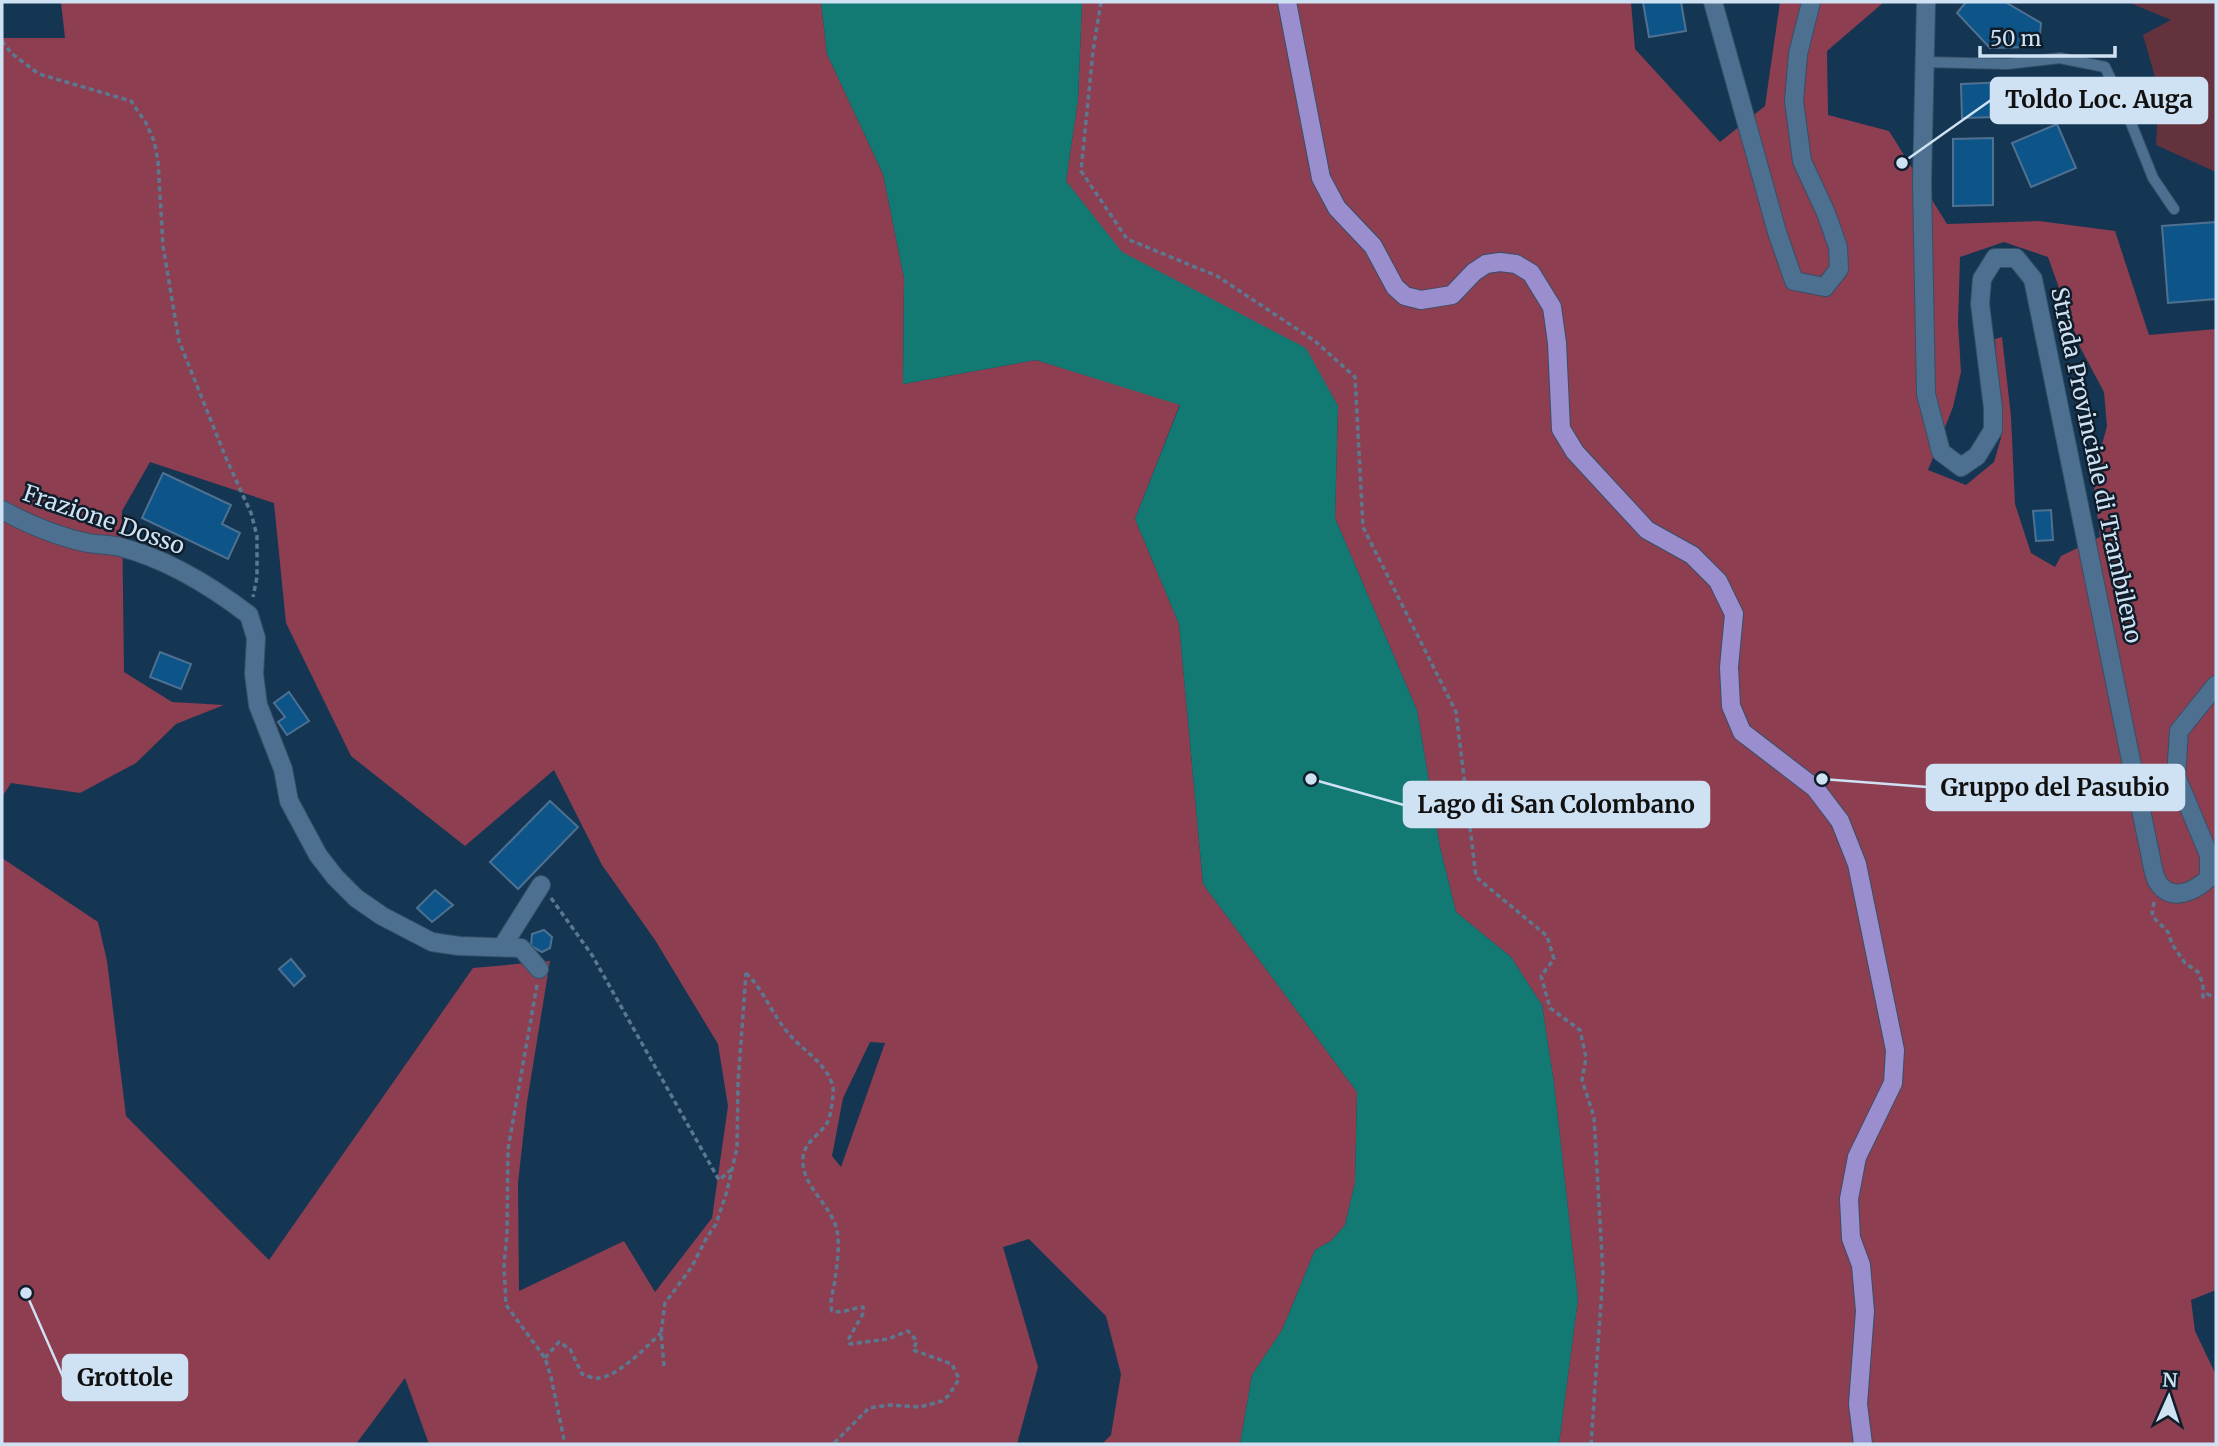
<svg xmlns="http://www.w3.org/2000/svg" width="2218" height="1446" viewBox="0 0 2218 1446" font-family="Merriweather,serif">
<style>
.green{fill:#63323c}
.forest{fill:#8d3e50;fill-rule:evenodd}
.water{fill:#127a73}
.building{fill:#0d5489;stroke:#4f7191;stroke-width:2}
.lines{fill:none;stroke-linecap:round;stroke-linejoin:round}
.lane-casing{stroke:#365068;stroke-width:12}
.street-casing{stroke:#365068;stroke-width:20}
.secondary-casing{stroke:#365068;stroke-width:20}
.primary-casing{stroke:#365068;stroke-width:20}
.path{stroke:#5c7891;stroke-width:3.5;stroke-dasharray:5 3.5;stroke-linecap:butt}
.lane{stroke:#4e7090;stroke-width:10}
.street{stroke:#4e7090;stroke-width:18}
.secondary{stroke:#4e7090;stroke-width:18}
.primary{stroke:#9b8ecf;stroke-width:18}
.labels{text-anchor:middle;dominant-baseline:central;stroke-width:5;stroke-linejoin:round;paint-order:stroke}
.street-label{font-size:23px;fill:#cfe2f4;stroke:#0f1d2a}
.leader{fill:none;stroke:#cfe2f4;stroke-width:2.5}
.callout-dot{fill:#cfe2f4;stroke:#0f1d2a;stroke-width:2.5}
.callout{fill:#cfe2f4;stroke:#cfe2f4;stroke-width:2.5}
.callout-label{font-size:24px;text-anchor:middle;font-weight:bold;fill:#111}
</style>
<rect width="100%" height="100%" fill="#153653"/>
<!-- green -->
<polygon class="green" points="2128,2 2216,2 2216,172 2156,145 2159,91 2143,35 2171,20"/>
<!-- forest -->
<g class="forest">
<path d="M61 2H821L827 54 883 174 904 278 903 384 1036 360 1180 404 1135 519 1179 624 1203 884 1357 1092 1355 1183 1345 1225 1331 1241 1315 1250 1282 1330 1252 1375 1240 1444H1102L1111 1435 1121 1374 1106 1316 1029 1239 1003 1247 1038 1367 1017 1444H429L405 1378 356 1444H2V858L98 922 107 961 126 1116 269 1260 473 968 550 961 527 1102 518 1183 519 1291 624 1241 655 1292 712 1218 728 1106 718 1044 655 940 602 865 554 770 465 846 351 756 286 623 274 503 150 462 122 511 124 672 172 702 224 705 176 724 136 763 80 793 11 783 2 797V38H65ZM870 1042 885 1043 841 1167 832 1156 843 1098Z"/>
<path d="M1082 2H1631L1635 49 1720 142 1765 106 1780 2H1884L1827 51 1828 115 1889 131 1947 224 2039 221 2115 231 2149 335 2216 329V1290L2191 1300 2195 1331 2216 1375V1444H1559L1578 1299 1554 1083 1542 1005 1511 957 1456 912 1440 847 1417 710 1335 518 1338 406 1305 348 1121 252 1066 181 1078 100ZM2004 242 2048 257 2080 347 2104 392 2107 426 2093 478 2100 537 2061 556 2055 567 2031 553 2015 504 2011 417 2002 337 1995 339 2001 438 1994 462 1966 485 1928 470 1953 407 1961 372 1958 323 1960 257Z"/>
</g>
<!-- water -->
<polygon class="water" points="821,2 1082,2 1078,100 1066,181 1122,252 1306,348 1338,406 1335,518 1417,710 1440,847 1456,912 1511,957 1542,1005 1554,1083 1578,1299 1559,1444 1240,1444 1252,1375 1282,1330 1315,1250 1331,1241 1345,1225 1355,1183 1357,1092 1203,884 1179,624 1135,519 1180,405 1036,360 903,384 904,278 883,174 827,54"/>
<!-- building -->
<g class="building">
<polygon points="1643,2 1681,2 1686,31 1649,37"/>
<polygon points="1966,2 2005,2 2041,23 2039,47 1990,48 1957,13"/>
<polygon points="2032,81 2033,116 1962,118 1961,84"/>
<polygon points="2057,124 2076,168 2031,187 2012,143"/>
<polygon points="1993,138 1993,205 1953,206 1953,139"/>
<polygon points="2216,222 2216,299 2168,303 2162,226"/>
<polygon points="163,473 231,505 222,524 240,533 228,559 142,518"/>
<polygon points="2051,510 2053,540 2036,541 2033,511"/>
<polygon points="160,652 191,664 181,689 150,677"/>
<polygon points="289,692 309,721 287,735 278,722 285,717 274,703"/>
<polygon points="550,801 578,827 518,889 490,862"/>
<polygon points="435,890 453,905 432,922 417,908"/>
<polygon points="544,930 552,937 550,948 542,952 531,946 532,934"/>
<polygon points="291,959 305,976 294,986 279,969"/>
</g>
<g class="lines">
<!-- lane casing -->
<g class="lane-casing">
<polyline id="lane" points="1925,62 2007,64 2060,58 2105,67 2129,118 2153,178 2174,209"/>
</g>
<!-- street casing -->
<g class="street-casing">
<g id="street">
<path d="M2 510C28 524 59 537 88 543 99 545 110 544 120 547 168 559 211 586 249 615L256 638 254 674 258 705 283 769 289 801 318 855 335 877 356 898 382 916 432 942 459 946 521 948 539 969"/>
<polyline points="502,947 541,885"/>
</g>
</g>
<!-- secondary casing -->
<g class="secondary-casing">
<g id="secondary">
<polyline points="1713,2 1777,232 1794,281 1825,287 1839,269 1838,247 1826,213 1802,161 1794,101 1798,54 1811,2"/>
<path d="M1926 2 1922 182 1926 394 1941 452 1961 467 1977 456 1993 430V408L1980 304 1982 279 1995 258H2016L2033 279 2148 844C2151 855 2152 871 2157 881 2170 904 2195 891 2209 878V855L2176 776 2179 731 2216 685"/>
</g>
</g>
<!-- primary casing -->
<g class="primary-casing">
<polyline id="primary" points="1287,2 1321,178 1337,208 1373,246 1395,287 1405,296 1421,300 1452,295 1474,272 1486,264 1500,262 1516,264 1531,273 1552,307 1557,343 1561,429 1575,452 1647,530 1692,555 1718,581 1734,614 1729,667 1731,706 1742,732 1815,788 1840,821 1857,864 1895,1050 1893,1083 1857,1157 1849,1199 1851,1238 1861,1265 1865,1311 1858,1404 1863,1444"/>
</g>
<!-- path -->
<g class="path">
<polyline points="1101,2 1093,51 1081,171 1127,239 1217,276 1315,341 1355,377 1363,527 1456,712 1476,877 1547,936 1554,959 1541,976 1550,1008 1580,1030 1586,1058 1582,1080 1594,1117 1603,1274 1591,1444"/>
<polyline points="2,41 11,53 39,74 131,101 146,123 154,141 158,161 163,246 179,341 226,458 251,513 257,536 257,577 253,597"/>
<polyline points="551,898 592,955 719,1180 732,1169"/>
<polyline points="2154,902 2152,916 2168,932 2172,944 2185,963 2198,972 2203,984 2203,997 2207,994 2216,998"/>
<path d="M746 973C764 990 772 1015 789 1034 803 1051 827 1063 833 1087 834 1094 831 1112 829 1119 823 1134 803 1141 803 1159 801 1186 832 1205 837 1231 840 1245 837 1266 835 1279 834 1290 829 1301 832 1311 842 1314 852 1308 863 1307L864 1312 848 1340 850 1344 888 1339 908 1331 917 1341 913 1350 952 1364 959 1379 949 1395 942 1401 920 1407 890 1405 869 1408 833 1444"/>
<polyline points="537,985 508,1149 507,1234 504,1266 506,1305 545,1358 551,1377 565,1444"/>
<path d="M545 1358 559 1342 570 1349 582 1374C586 1375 593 1379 598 1378 618 1377 647 1346 661 1333"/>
<polyline points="664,1366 661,1333 665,1303 691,1268 706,1239 716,1224 727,1191 737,1148 738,1083 746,973"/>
</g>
<!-- lane -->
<use href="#lane" class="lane"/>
<!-- street -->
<use href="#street" class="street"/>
<!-- secondary -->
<use href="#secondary" class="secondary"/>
<!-- primary -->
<use href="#primary" class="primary"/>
</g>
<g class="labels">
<!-- street labels -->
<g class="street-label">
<text transform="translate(2097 465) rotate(78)">Strada Provinciale di Trambileno</text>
<text transform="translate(104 519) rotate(19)">Frazione Dosso</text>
</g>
</g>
<!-- callouts -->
<path class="leader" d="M1902 163L1991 100M1822 779L1927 787M1311 779L1404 805M26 1293L63 1377"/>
<g class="callout-dot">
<circle cx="1902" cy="163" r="7"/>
<circle cx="1822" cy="779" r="7"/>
<circle cx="1311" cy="779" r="7"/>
<circle cx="26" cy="1293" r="7"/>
</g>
<g class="callout">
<rect x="1991" y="78" width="216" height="45" rx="7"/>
<rect x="1927" y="765" width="257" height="45" rx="7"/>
<rect x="1404" y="782" width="305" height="45" rx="7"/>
<rect x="63" y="1355" width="124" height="45" rx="7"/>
</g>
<g class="callout-label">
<text x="2099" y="108">Toldo Loc. Auga</text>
<text x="2055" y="796">Gruppo del Pasubio</text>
<text x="1556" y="813">Lago di San Colombano</text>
<text x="125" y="1386">Grottole</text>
</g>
<!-- border -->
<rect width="2218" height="1446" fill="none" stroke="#cfe2f4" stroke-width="7"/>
<!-- north arrow -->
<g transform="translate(2169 1397) rotate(3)" stroke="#0f1d2a" stroke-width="5" paint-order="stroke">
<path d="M0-5L12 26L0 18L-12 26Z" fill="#cfe2f4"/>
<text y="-10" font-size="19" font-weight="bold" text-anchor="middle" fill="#cfe2f4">N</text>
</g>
<!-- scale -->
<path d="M1980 46v10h135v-10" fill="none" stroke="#cfe2f4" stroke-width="3.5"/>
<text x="1990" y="46" font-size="21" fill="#cfe2f4" stroke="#0f1d2a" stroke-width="5" paint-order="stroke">50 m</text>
</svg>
